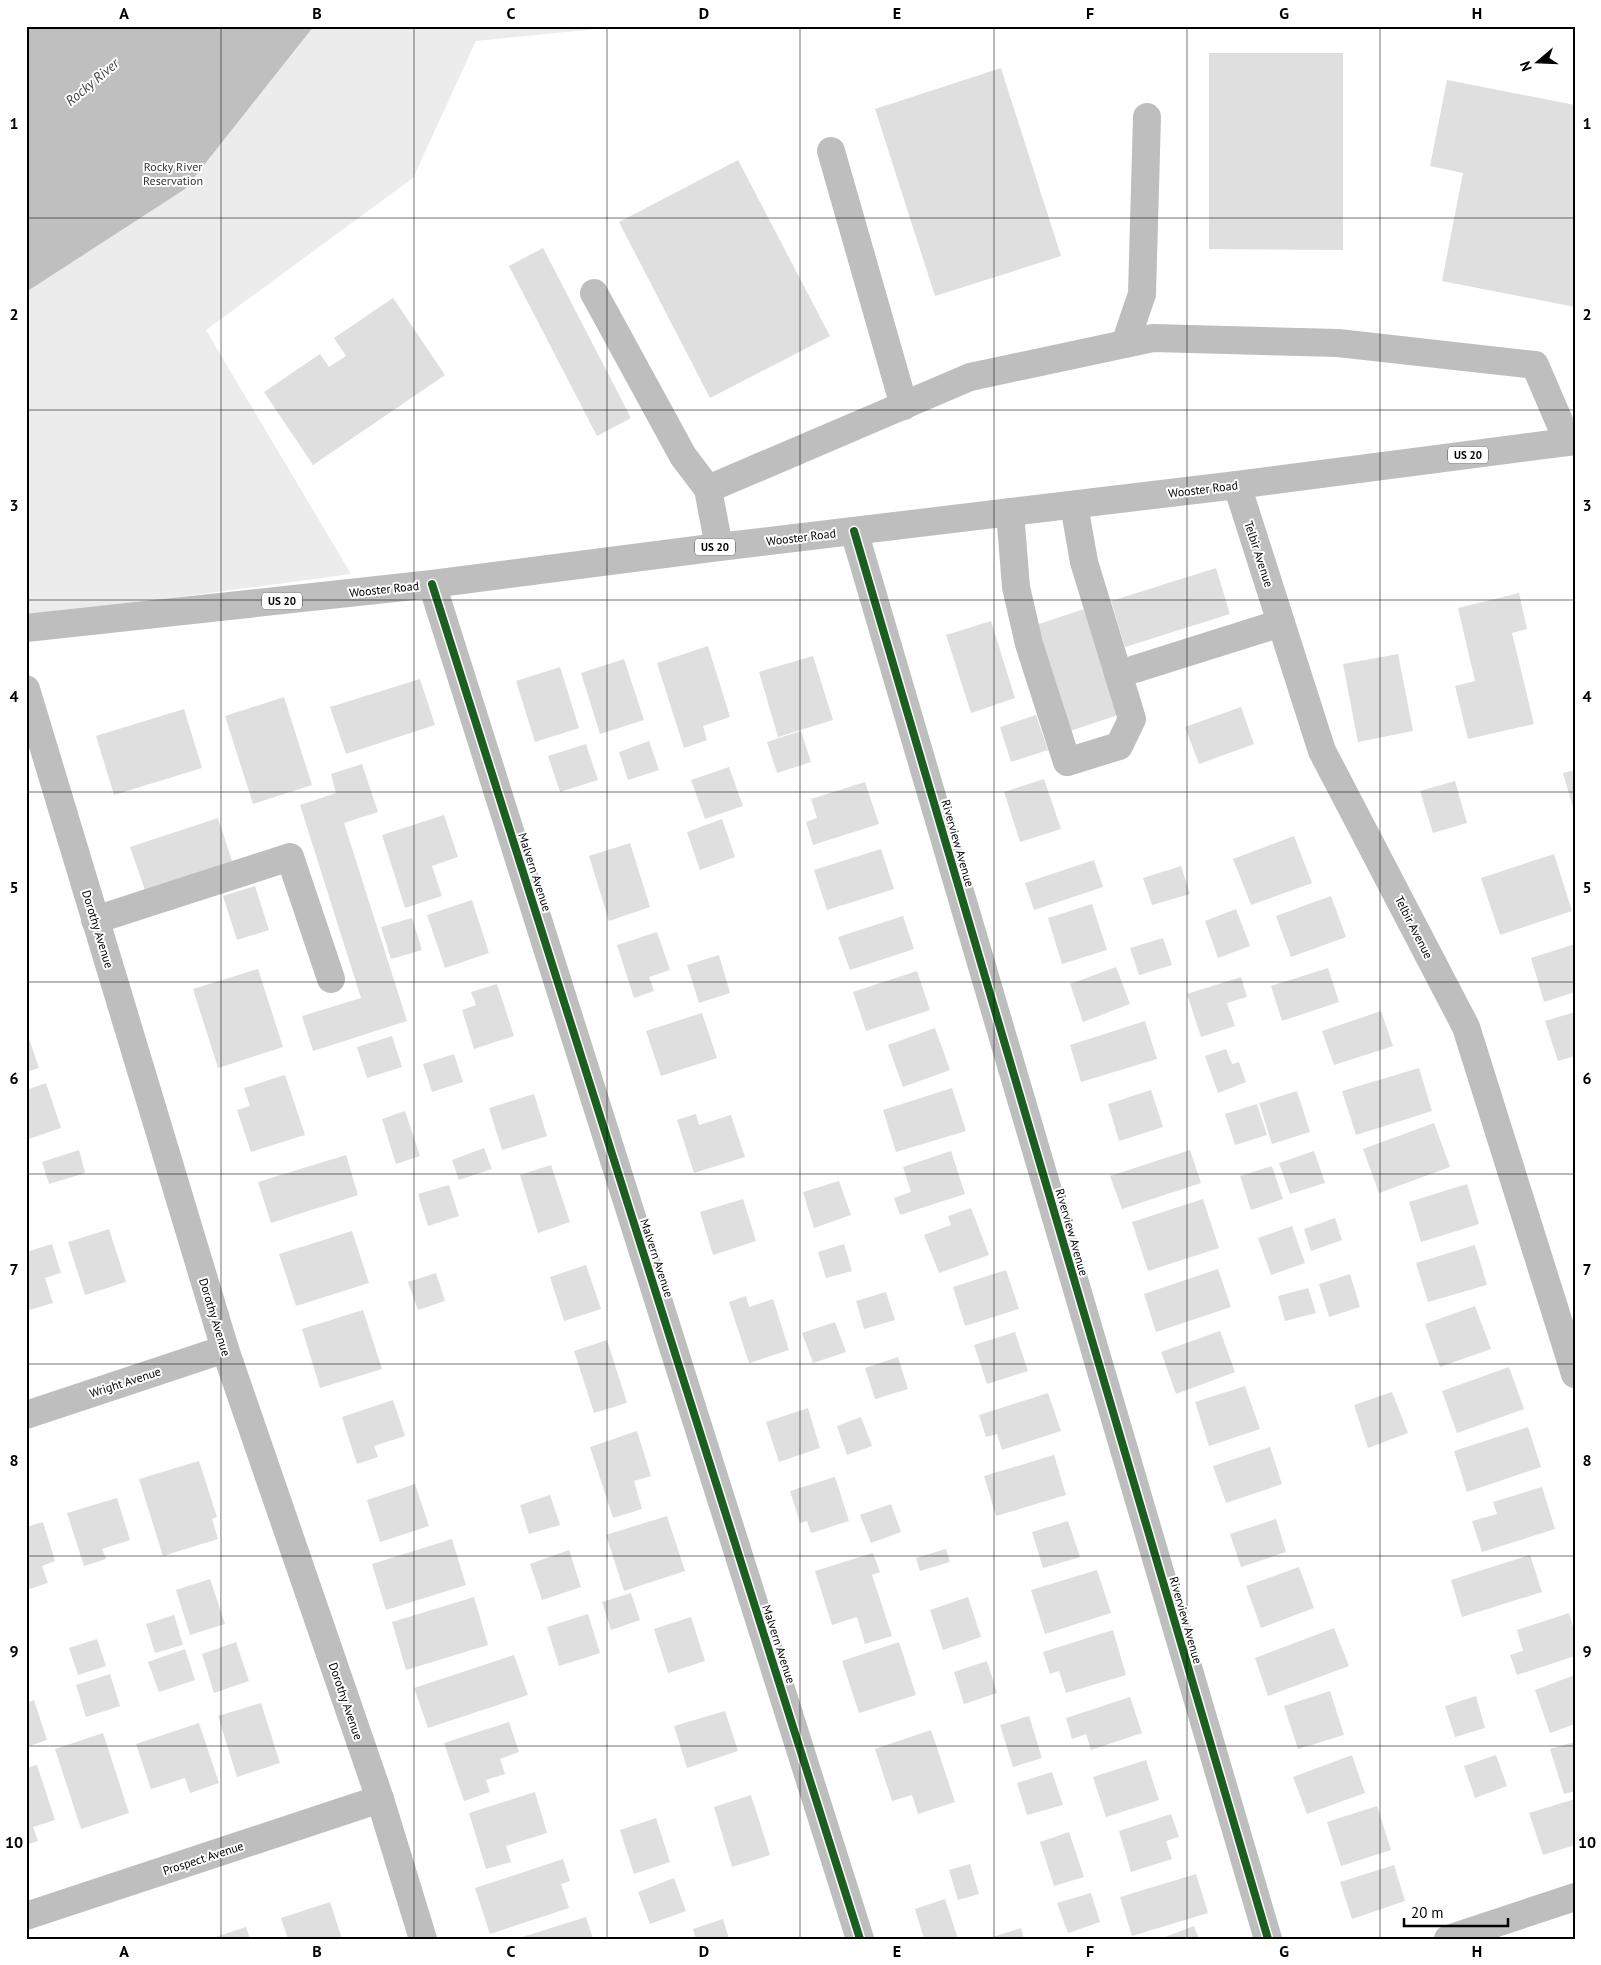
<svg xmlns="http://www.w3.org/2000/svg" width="1601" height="1965" viewBox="0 0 1601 1965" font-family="'PT Sans',sans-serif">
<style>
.green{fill:#ececec}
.water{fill:#bfbfbf}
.building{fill:#dfdfdf}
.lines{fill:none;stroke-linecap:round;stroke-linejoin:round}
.minor{stroke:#bebebe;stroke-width:28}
.major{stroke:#bebebe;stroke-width:28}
.cycleway-casing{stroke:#fff;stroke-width:11}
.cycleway{stroke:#1b5e20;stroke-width:8}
.grid{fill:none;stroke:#000;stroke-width:1;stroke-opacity:0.55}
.labels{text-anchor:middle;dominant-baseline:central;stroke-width:4;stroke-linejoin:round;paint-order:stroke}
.shield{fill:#fff;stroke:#4c4c4c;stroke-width:1}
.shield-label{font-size:11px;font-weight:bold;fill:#000}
.park-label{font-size:12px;fill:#333;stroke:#fff}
.street-label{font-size:12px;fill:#000;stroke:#fff}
.water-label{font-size:14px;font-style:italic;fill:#444;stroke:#fff}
.neatline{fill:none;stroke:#000;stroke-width:2}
.grid-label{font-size:16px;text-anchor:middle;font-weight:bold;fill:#000}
</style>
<rect width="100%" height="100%" fill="#fff"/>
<!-- green -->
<polygon class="green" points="26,26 626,26 476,41 413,178 206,330 351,574 26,618"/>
<!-- water -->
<polygon class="water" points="26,26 314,26 185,189 26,292"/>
<!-- building -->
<g class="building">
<polygon points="1209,53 1343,53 1343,250 1209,249"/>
<polygon points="1001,68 1061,256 935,296 875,109"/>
<polygon points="1447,80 1575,105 1575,307 1442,281 1463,173 1430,166"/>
<polygon points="738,160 830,336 710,398 619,222"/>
<polygon points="543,248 631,418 597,436 509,266"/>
<polygon points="393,298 445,375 313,465 264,392 320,354 329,367 346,356 334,338"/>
<polygon points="1216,568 1230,614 1125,647 1111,601"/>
<polygon points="1519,593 1527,629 1512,633 1534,724 1468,739 1455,686 1475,681 1458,608"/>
<polygon points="1084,609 1118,715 1067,732 1033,626"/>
<polygon points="991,621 1015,698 971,713 946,635"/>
<polygon points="708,646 730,717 703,726 707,740 684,748 657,663"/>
<polygon points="1398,654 1413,731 1358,742 1343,664"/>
<polygon points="813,656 833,720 778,737 759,672"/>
<polygon points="624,659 644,720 600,734 581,673"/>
<polygon points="560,667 579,728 535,742 516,681"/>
<polygon points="420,679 435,725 346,754 330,707"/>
<polygon points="284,697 312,785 253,804 225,716"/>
<polygon points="1241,707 1254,744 1199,764 1185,727"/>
<polygon points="184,709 202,768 114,795 96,736"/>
<polygon points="1036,715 1048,750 1011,762 1000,727"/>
<polygon points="801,731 811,762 777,773 767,742"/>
<polygon points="649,741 659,770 628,780 619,752"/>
<polygon points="586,744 598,780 560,792 548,756"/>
<polygon points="362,764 378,812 344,823 407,1021 313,1051 302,1016 361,998 300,805 336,793 331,774"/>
<polygon points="729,767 743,806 705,819 691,780"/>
<polygon points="1575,770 1575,811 1574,811 1563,773"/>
<polygon points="1044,779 1061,829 1020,842 1004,792"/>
<polygon points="1455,781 1467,823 1433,833 1420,791"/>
<polygon points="865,782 879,824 813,845 806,822 817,818 811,799"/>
<polygon points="444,815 458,857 432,866 442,896 405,908 382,835"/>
<polygon points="218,818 233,864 146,893 130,847"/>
<polygon points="722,819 735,857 700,870 687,832"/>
<polygon points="1294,836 1312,883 1251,905 1233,859"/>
<polygon points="630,843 650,907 609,921 589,856"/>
<polygon points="881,849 894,889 827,910 814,870"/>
<polygon points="1554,854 1572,911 1500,935 1481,878"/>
<polygon points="1094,860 1103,887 1034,910 1025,883"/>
<polygon points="1181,866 1190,894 1152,905 1143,878"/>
<polygon points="255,886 269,930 237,940 223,896"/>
<polygon points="1331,896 1346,937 1291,957 1276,916"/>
<polygon points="472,900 489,953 445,968 427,915"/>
<polygon points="1092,904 1107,950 1062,964 1048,918"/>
<polygon points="1236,909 1250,946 1218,958 1205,921"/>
<polygon points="903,916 914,949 850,970 838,937"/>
<polygon points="412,918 422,950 391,959 381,927"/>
<polygon points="657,932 670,970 649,977 654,991 634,998 617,945"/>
<polygon points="1163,938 1172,965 1139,975 1130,948"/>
<polygon points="1575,944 1575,992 1544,1002 1531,958"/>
<polygon points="719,955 730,993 699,1003 687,965"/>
<polygon points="1116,967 1130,1004 1083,1022 1070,984"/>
<polygon points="1328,968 1339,1002 1282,1021 1271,986"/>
<polygon points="258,969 283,1047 218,1068 193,989"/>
<polygon points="917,971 930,1010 866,1031 853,992"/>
<polygon points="1241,977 1247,997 1227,1003 1235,1026 1201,1037 1187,994"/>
<polygon points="497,984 514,1036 474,1049 462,1010 476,1005 471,992"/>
<polygon points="1381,1011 1393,1046 1334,1065 1322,1031"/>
<polygon points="1575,1012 1575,1056 1558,1061 1545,1021"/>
<polygon points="702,1013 717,1058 661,1076 646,1031"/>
<polygon points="1145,1021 1157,1059 1081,1082 1070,1045"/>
<polygon points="935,1028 950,1070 903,1087 888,1045"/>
<polygon points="26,1030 39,1068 26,1072"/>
<polygon points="392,1036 402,1067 367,1078 357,1047"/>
<polygon points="1226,1049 1232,1064 1239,1062 1246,1082 1218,1093 1205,1056"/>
<polygon points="454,1054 463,1082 432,1092 423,1064"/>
<polygon points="1419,1068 1432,1111 1356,1135 1342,1091"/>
<polygon points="285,1075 305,1135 251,1152 237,1110 250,1106 244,1088"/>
<polygon points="46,1083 61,1128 26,1140 26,1090"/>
<polygon points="952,1088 966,1131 896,1152 883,1110"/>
<polygon points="1151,1090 1163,1127 1119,1141 1108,1104"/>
<polygon points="1297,1091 1310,1132 1272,1144 1259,1103"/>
<polygon points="534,1094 547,1136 502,1150 489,1108"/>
<polygon points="1257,1104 1267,1135 1235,1145 1225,1114"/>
<polygon points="405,1111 420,1156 396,1164 382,1119"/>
<polygon points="696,1114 699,1125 731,1115 745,1157 694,1173 677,1120"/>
<polygon points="1434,1123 1450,1167 1379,1193 1363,1149"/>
<polygon points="484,1148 492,1169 459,1180 452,1160"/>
<polygon points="79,1150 85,1173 49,1184 42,1162"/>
<polygon points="1190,1150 1201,1183 1122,1209 1110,1176"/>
<polygon points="951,1151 965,1194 900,1215 894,1198 911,1192 903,1167"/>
<polygon points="1314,1151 1325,1183 1290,1194 1279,1163"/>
<polygon points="346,1155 358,1195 271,1223 258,1182"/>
<polygon points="551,1165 570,1222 538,1233 520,1175"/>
<polygon points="1272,1166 1283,1199 1251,1210 1240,1176"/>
<polygon points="839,1181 851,1215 814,1228 803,1192"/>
<polygon points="1467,1184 1479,1224 1421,1242 1409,1202"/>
<polygon points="449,1185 459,1216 428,1226 418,1194"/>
<polygon points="743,1199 756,1241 713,1255 700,1212"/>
<polygon points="1203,1199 1219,1248 1148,1271 1132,1222"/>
<polygon points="971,1208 989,1255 939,1273 924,1235 951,1225 948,1216"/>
<polygon points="1335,1218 1342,1240 1311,1251 1304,1229"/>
<polygon points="1292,1226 1305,1263 1271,1275 1258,1238"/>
<polygon points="109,1229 126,1282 85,1295 68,1242"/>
<polygon points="352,1231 369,1283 296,1306 279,1254"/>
<polygon points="52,1244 61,1273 45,1278 53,1303 26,1311 26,1252"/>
<polygon points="844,1244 852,1271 826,1278 818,1252"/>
<polygon points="1475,1245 1487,1285 1428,1302 1416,1263"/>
<polygon points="586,1265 601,1309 564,1321 550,1277"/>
<polygon points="1218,1269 1231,1307 1156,1332 1144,1294"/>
<polygon points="1006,1270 1019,1309 965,1326 953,1287"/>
<polygon points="436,1273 445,1301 418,1310 408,1282"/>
<polygon points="1350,1274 1360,1307 1329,1317 1319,1284"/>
<polygon points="1308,1288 1316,1313 1285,1321 1278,1296"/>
<polygon points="886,1292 895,1320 864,1329 856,1301"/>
<polygon points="746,1296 749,1307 773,1299 789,1350 749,1363 729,1302"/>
<polygon points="1475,1306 1491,1349 1440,1367 1425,1324"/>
<polygon points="363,1310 382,1369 320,1388 302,1329"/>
<polygon points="835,1322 846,1352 813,1363 802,1333"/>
<polygon points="1220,1331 1235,1372 1176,1394 1161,1352"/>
<polygon points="1015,1332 1028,1371 987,1384 974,1345"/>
<polygon points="607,1340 627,1403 594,1413 574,1351"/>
<polygon points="898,1357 908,1389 875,1399 865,1368"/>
<polygon points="1509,1367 1524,1409 1457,1433 1442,1391"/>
<polygon points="1245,1386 1260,1429 1209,1446 1195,1402"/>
<polygon points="1392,1392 1408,1433 1368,1448 1354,1405"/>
<polygon points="1048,1393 1061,1431 1002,1450 997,1434 986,1437 979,1415"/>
<polygon points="393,1400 405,1436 374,1446 378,1457 357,1464 342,1417"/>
<polygon points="808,1408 820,1448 779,1462 766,1422"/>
<polygon points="861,1417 872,1446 847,1455 837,1426"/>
<polygon points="1528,1427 1541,1467 1467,1492 1454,1451"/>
<polygon points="637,1431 651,1476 634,1481 642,1509 613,1518 590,1447"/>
<polygon points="1270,1447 1282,1484 1226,1503 1213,1466"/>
<polygon points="1054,1455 1066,1495 996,1516 984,1476"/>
<polygon points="199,1461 217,1517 212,1519 218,1539 163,1556 139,1479"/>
<polygon points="835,1477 849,1521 811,1533 807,1521 800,1523 790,1491"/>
<polygon points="415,1484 429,1526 380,1542 367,1500"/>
<polygon points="1542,1487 1555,1529 1482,1552 1472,1521 1497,1514 1493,1502"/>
<polygon points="550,1495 560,1525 529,1534 520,1505"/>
<polygon points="117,1498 130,1540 102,1549 106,1559 84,1566 67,1513"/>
<polygon points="891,1504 901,1532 871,1543 860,1515"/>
<polygon points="667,1516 685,1571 624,1591 606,1535"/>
<polygon points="1276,1519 1286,1552 1241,1567 1230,1534"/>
<polygon points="1068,1521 1080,1557 1043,1568 1032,1532"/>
<polygon points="43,1522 55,1561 42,1566 48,1583 26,1590 26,1527"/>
<polygon points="452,1539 466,1585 386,1610 372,1564"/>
<polygon points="946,1549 950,1562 920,1571 916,1558"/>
<polygon points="569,1550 581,1587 542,1600 530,1564"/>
<polygon points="873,1553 880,1572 872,1575 892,1636 865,1644 857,1617 832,1625 815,1571"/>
<polygon points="1530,1555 1542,1592 1462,1617 1451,1580"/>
<polygon points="1299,1567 1314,1608 1261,1628 1246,1586"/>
<polygon points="1097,1570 1111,1613 1045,1634 1031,1590"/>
<polygon points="210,1579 225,1624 190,1635 176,1590"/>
<polygon points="631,1593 640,1620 611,1630 602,1602"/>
<polygon points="474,1597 488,1645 406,1670 392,1622"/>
<polygon points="968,1597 981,1637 943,1650 930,1610"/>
<polygon points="1569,1613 1575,1633 1575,1656 1517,1675 1510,1655 1523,1651 1517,1630"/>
<polygon points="588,1614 600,1653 559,1666 547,1627"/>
<polygon points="174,1615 183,1645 155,1653 146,1624"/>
<polygon points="691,1617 705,1661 668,1673 654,1629"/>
<polygon points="1334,1628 1349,1666 1268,1696 1255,1658"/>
<polygon points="1113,1630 1126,1675 1066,1693 1059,1671 1050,1674 1043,1652"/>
<polygon points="97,1639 106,1666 78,1675 69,1648"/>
<polygon points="236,1642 249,1681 214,1693 202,1654"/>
<polygon points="899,1642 916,1695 859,1713 842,1661"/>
<polygon points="185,1649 195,1680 159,1692 148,1662"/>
<polygon points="514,1655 528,1695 428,1728 414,1688"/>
<polygon points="987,1661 997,1693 964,1704 954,1672"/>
<polygon points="110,1674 120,1706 86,1717 76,1685"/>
<polygon points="1575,1675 1575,1724 1550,1733 1535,1690"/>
<polygon points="1330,1691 1344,1735 1298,1749 1284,1706"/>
<polygon points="1476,1696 1485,1728 1455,1737 1445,1706"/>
<polygon points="1130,1697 1142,1733 1091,1750 1086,1734 1072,1739 1066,1718"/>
<polygon points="34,1700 47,1740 26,1747 26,1703"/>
<polygon points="261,1703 280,1763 237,1777 218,1716"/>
<polygon points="725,1711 738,1751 687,1768 674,1726"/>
<polygon points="1029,1716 1042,1758 1013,1767 1000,1725"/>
<polygon points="509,1722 519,1752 500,1759 505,1774 486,1780 490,1792 464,1801 444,1743"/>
<polygon points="199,1723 219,1783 190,1793 185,1778 151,1789 136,1744"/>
<polygon points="931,1730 955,1802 918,1814 912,1795 892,1801 875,1749"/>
<polygon points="103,1733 129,1813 81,1829 55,1749"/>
<polygon points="1575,1742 1575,1791 1564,1794 1550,1749"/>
<polygon points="1352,1755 1365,1793 1307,1814 1293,1777"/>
<polygon points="1496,1755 1507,1786 1475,1798 1464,1766"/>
<polygon points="1146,1760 1159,1800 1106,1817 1093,1777"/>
<polygon points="37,1765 55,1820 33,1827 38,1841 26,1845 26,1768"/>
<polygon points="1052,1772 1063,1805 1027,1815 1017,1783"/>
<polygon points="535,1792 547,1833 506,1846 511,1862 486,1869 469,1813"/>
<polygon points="751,1795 770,1855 732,1867 714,1807"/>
<polygon points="1575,1799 1575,1845 1543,1855 1529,1813"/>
<polygon points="1377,1806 1391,1850 1341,1866 1327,1822"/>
<polygon points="1171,1814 1179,1837 1166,1841 1172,1859 1131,1872 1119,1831"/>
<polygon points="656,1818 670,1862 634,1874 620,1830"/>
<polygon points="1069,1832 1084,1877 1054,1886 1040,1842"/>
<polygon points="563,1859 570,1881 561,1884 569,1908 490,1934 475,1888"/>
<polygon points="970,1864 979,1894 958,1900 949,1870"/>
<polygon points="1394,1865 1405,1901 1352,1919 1340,1882"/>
<polygon points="1196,1874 1208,1913 1132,1936 1120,1897"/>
<polygon points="674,1878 686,1911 650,1924 638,1892"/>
<polygon points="1091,1893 1100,1922 1068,1933 1057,1903"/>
<polygon points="945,1899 958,1939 924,1939 915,1909"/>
<polygon points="330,1902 342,1939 288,1939 281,1918"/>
<polygon points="586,1917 593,1939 519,1939 519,1938"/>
<polygon points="723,1919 729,1939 696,1939 693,1929"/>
<polygon points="1194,1926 1199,1939 1160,1939"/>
<polygon points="246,1927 250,1939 212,1939 212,1938"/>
<polygon points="1021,1928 1024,1939 989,1939 989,1938"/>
</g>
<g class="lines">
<!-- minor -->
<g class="minor">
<polyline points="831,151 904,406"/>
<polyline points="594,293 683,456 708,489"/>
<polyline points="1125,344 1142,294 1147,117"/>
<polyline points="1237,485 1322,751 1466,1027 1575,1374"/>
<polyline points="1010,512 1016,587 1029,644 1067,762 1119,746 1132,719 1084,562 1074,505"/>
<polyline points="854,531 1268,1939"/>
<polyline points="719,547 708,489 970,377 1153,338 1338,343 1535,365 1568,442"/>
<polyline points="432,584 860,1939"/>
<polyline points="1135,669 1281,623"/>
<polyline points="26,689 225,1349 380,1799 423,1939"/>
<polyline points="95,920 290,857 331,979"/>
<polyline points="26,1415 225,1349"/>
<polyline points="26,1916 380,1799"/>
<polyline points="1448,1939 1575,1897"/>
</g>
<!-- major -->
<polyline class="major" points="26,628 432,584 719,547 1237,485 1575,441"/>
<!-- cycleway casing -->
<g class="cycleway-casing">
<g id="cycleway">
<polyline points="854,531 1268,1939"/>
<polyline points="432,584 860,1939"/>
</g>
</g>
<!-- cycleway -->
<use href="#cycleway" class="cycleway"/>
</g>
<!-- grid -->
<path class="grid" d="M221 26V1939M414 26V1939M607 26V1939M800 26V1939M994 26V1939M1187 26V1939M1380 26V1939M26 218H1575M26 410H1575M26 600H1575M26 792H1575M26 982H1575M26 1174H1575M26 1364H1575M26 1556H1575M26 1746H1575"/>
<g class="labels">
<!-- shield labels -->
<g class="shield">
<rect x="1448" y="446.5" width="40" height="17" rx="4"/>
<rect x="695" y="538.5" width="40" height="17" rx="4"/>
<rect x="262" y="592.5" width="40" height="17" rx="4"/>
</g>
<g class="shield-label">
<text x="1468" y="455">US 20</text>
<text x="715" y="547">US 20</text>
<text x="282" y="601">US 20</text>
</g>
<!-- park labels -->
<g class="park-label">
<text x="173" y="166">Rocky River<tspan x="173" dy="14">Reservation</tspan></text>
</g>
<!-- street labels -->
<g class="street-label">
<text transform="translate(1203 489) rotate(-7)">Wooster Road</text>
<text transform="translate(801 537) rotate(-7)">Wooster Road</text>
<text transform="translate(1259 554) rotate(72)">Telbir Avenue</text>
<text transform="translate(384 589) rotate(-6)">Wooster Road</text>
<text transform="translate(958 843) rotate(74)">Riverview Avenue</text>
<text transform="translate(535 872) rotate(72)">Malvern Avenue</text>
<text transform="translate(1414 927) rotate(63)">Telbir Avenue</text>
<text transform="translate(98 929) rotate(73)">Dorothy Avenue</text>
<text transform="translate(1072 1232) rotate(74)">Riverview Avenue</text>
<text transform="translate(657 1258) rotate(72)">Malvern Avenue</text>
<text transform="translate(215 1317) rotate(73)">Dorothy Avenue</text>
<text transform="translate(125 1382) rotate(-18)">Wright Avenue</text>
<text transform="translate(1186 1620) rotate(74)">Riverview Avenue</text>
<text transform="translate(779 1644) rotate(72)">Malvern Avenue</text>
<text transform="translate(346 1701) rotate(71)">Dorothy Avenue</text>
<text transform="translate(203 1858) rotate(-18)">Prospect Avenue</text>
</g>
<!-- water labels -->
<g class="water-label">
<text transform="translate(92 82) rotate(-40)">Rocky River</text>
</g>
</g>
<!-- border -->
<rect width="1601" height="1965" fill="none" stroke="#ffffff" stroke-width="55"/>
<!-- north arrow -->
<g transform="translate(1538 62) rotate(251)" stroke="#ffffff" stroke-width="4" paint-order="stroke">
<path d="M0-4L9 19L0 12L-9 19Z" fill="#000000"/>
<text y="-8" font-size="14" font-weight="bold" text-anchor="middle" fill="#000000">N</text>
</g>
<!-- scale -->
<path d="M1404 1918v8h104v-8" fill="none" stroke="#000000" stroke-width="2.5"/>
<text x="1411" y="1918" font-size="15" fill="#000000" stroke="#ffffff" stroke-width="4" paint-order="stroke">20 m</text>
<rect x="28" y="28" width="1546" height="1910" class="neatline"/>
<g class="grid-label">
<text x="124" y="19">A</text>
<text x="317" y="19">B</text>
<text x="511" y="19">C</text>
<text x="704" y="19">D</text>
<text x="897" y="19">E</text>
<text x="1090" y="19">F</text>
<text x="1284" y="19">G</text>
<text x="1477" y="19">H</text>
<text x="14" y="129">1</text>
<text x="1587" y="129">1</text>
<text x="14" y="320">2</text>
<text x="1587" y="320">2</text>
<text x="14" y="511">3</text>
<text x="1587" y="511">3</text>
<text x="14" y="702">4</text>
<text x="1587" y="702">4</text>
<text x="14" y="893">5</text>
<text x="1587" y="893">5</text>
<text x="14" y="1084">6</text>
<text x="1587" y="1084">6</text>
<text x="14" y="1275">7</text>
<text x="1587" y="1275">7</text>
<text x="14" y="1466">8</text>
<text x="1587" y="1466">8</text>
<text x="14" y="1657">9</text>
<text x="1587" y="1657">9</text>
<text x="14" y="1848">10</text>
<text x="1587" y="1848">10</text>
<text x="124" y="1957">A</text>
<text x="317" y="1957">B</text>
<text x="511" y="1957">C</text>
<text x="704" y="1957">D</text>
<text x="897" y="1957">E</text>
<text x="1090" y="1957">F</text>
<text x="1284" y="1957">G</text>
<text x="1477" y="1957">H</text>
</g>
</svg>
